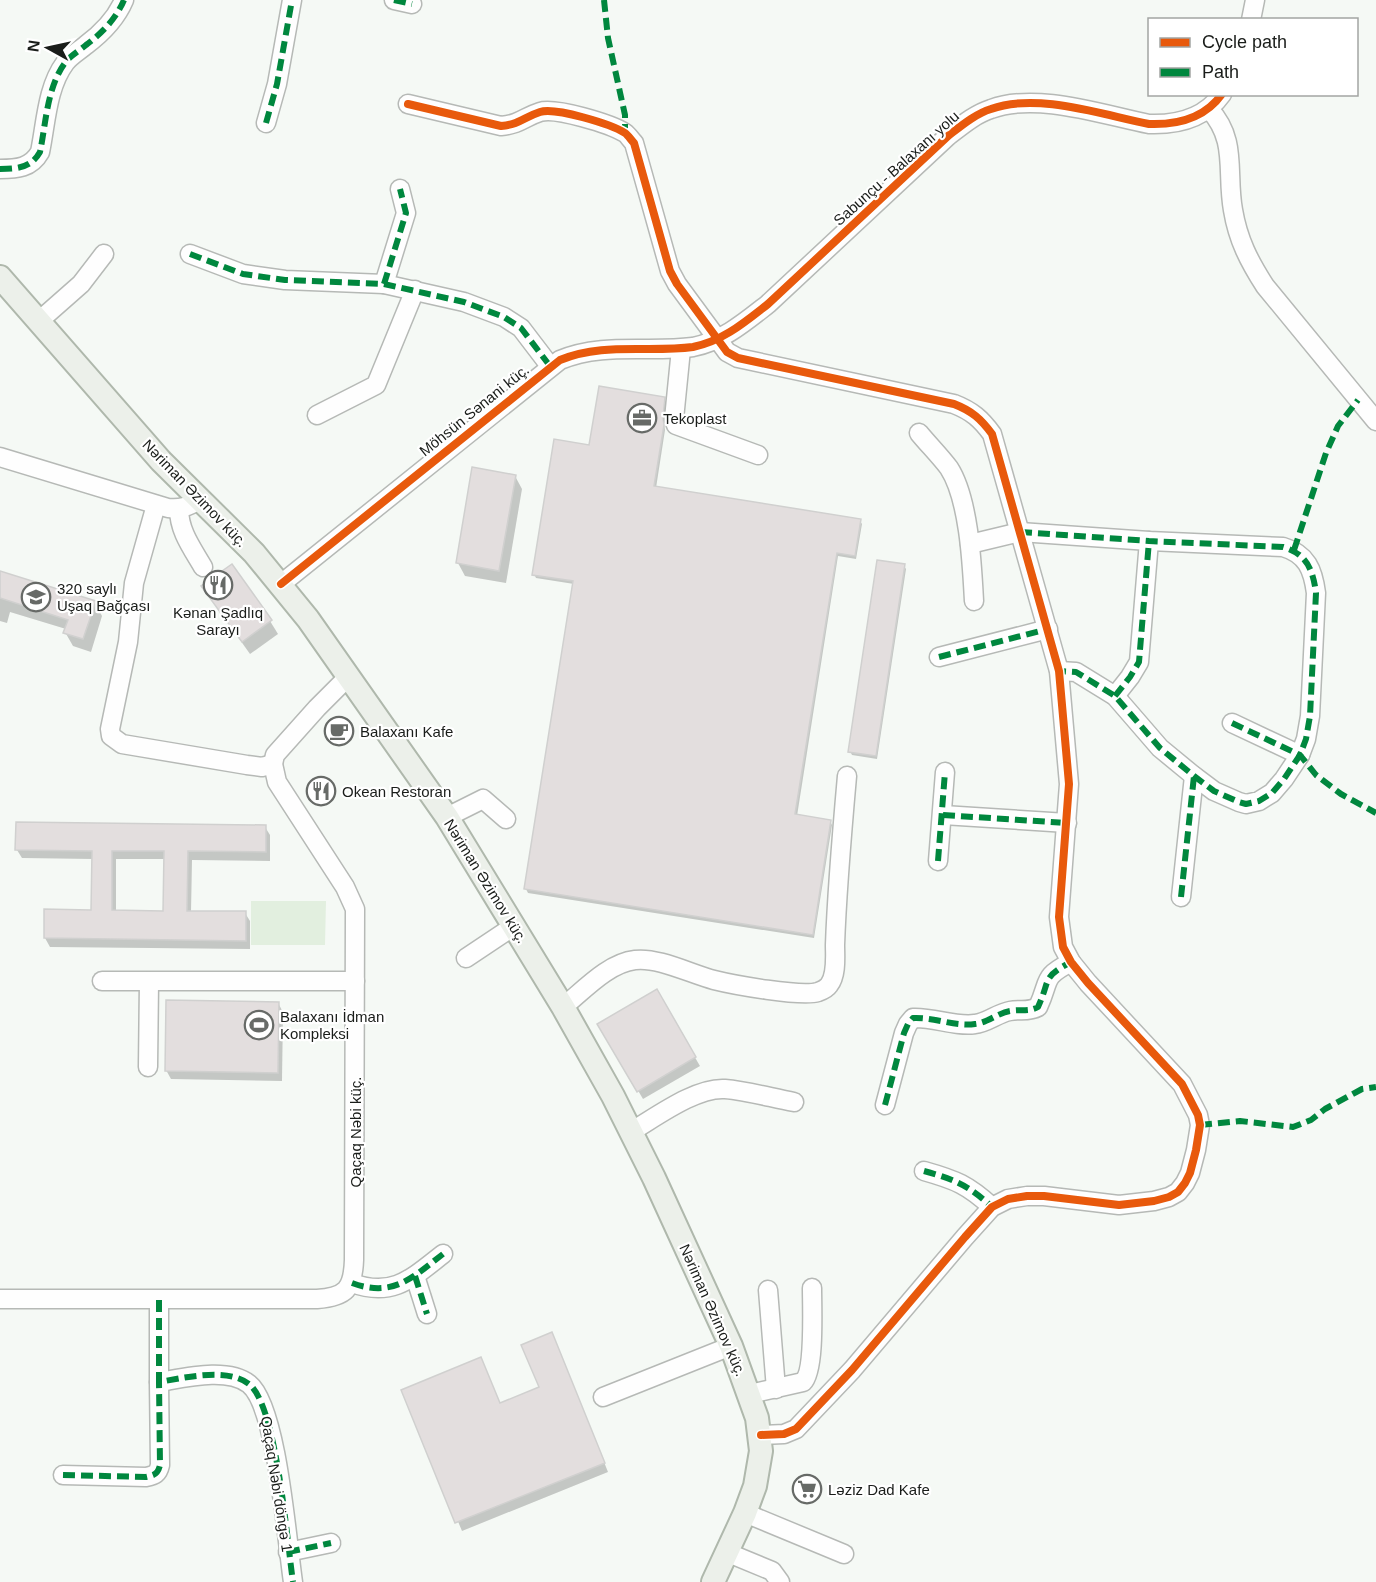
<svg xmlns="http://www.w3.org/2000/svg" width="1376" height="1582" viewBox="0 0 1376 1582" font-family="Arial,sans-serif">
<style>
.green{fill:#e2efdf}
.shadow{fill:#0003;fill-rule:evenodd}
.building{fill:#e3dede;stroke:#d0d0cf;stroke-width:1.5;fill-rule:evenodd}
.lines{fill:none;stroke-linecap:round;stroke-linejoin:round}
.minor-casing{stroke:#b6b9b6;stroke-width:21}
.major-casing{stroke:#afb8ac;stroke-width:26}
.minor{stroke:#fefefe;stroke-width:18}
.major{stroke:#ecf0ea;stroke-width:22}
.quiet{stroke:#00873e;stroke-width:6;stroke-dasharray:12 6;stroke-linecap:butt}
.cycleway-casing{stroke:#fff;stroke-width:11}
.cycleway{stroke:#e8590c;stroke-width:8}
.labels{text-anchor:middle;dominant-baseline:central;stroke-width:4.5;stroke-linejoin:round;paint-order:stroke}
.street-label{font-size:15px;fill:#1a1d1a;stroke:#fff}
.poi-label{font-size:15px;fill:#1a1d1a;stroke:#fff;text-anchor:start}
</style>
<rect width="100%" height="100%" fill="#f5f9f5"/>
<!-- green -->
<polygon class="green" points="251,901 326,901 325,945 251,945"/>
<!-- shadow -->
<g class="shadow">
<polygon points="664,398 666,402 664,423 665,430 656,488 860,521 862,524 856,559 838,556 797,816 830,821 832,825 814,938 528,893 526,889 574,584 536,578 534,574 591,447"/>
<polygon points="515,476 522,489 506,583 465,576 458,563"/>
<polygon points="904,566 906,569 877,759 852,755 850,751"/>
<polygon points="0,572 95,602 102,616 91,652 73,646 65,632 66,629 10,612 7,623 0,621"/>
<polygon points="211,599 270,621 278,634 250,654"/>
<path d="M265 827 270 835V861L192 860 191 912 245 913 250 921V949L50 947 45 938 92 912 93 859 22 858 17 850ZM116 859H165L164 912H116Z"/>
<polygon points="656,991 700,1066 643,1099 599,1024"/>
<polygon points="278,1003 283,1012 282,1081 171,1079 166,1070"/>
<polygon points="556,1342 608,1472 462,1531 403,1391 481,1359 500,1404 540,1388"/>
</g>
<!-- building -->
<g class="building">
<polygon points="599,386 665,397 663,418 664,425 654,486 861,519 855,556 837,553 795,814 831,820 813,935 524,889 573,581 532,575 554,439 589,445"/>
<polygon points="472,467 516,475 499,571 456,563"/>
<polygon points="877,560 905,564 876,756 848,752"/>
<polygon points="232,564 272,620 242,642 201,586"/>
<polygon points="0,571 96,601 83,639 63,633 68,620 0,598"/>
<path d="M16 822 266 825V852L188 851 187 911H246V941L44 938V909L91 910 92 851 15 850ZM112 851H164L163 911 112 910Z"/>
<polygon points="657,989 696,1057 637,1092 597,1024"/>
<polygon points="166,1000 279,1002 278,1073 165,1071"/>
<polygon points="552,1332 605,1463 455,1523 401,1390 481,1357 500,1403 539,1387 521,1345"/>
</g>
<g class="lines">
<!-- minor casing -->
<g class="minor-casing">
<g id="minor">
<polyline points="394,0 412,4"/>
<polyline points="1251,20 1255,0"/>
<path d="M408 104 501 126C521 124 524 117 540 112 555 107 611 124 625 133 628 135 631 140 634 143L670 271 677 284 727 352 738 358 954 404C972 411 981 419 992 434L1059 671 1069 784 1059 917 1063 947 1071 962 1088 983 1182 1084 1198 1115 1200 1125 1196 1150 1190 1173 1185 1183 1178 1192 1169 1197 1154 1201 1119 1205 1044 1196H1027L1008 1199 992 1207 965 1237 852 1370 796 1429 784 1434 761 1435"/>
<path d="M1209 109C1238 140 1226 172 1233 210 1238 240 1249 261 1265 286L1376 421"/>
<polyline points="266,123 277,84 292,0"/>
<path d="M0 169C17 169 31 168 40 152 46 123 47 87 65 63 70 56 79 51 86 45 102 33 116 19 124 0"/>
<polyline points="190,254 243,274 285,280 384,284 464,302 504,317 521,328 550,366"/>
<polyline points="384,284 406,213 400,189"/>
<polyline points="39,321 81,284 104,254"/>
<polyline points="681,349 674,419 676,425 758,455"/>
<polyline points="317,415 376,385 415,290"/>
<path d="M919 433C928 444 940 456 949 468 969 499 972 564 974 601"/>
<path d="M0 457 168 508C181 509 188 507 199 500"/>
<polyline points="156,505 134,583 128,642 110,729 111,736 122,744 247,765 262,767 273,764"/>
<path d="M179 509C179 531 192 548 203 567"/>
<path d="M970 544 1020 532 1149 541 1283 547C1307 554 1313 570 1316 593L1310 716 1306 739 1300 755 1284 779 1272 793 1259 801 1246 804 1239 802 1214 791 1194 776 1160 748 1115 696 1076 672 1059 671"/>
<path d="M281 584 560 360C603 342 648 353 693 347 723 341 745 322 768 304L948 136C961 126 975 114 991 109 1037 92 1103 115 1149 124 1177 125 1205 118 1222 94"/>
<polyline points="939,657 1048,629"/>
<polyline points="1115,696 1130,677 1139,662 1149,541"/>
<polyline points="1232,723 1300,755"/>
<polyline points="943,815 1067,823"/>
<polyline points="447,817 483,799 506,819"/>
<polyline points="938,861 945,772"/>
<polyline points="1181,897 1194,776"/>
<polyline points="466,958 514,926"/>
<polyline points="102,981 355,981"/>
<path d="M563 1007C583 991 608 963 635 960 658 957 691 974 714 980 734 985 801 997 818 992 821 991 827 988 829 985 837 975 835 956 835 945 837 888 842 832 847 776"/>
<polyline points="148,1067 149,982"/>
<path d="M885 1105 904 1033 908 1024 913 1018C934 1017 955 1027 975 1024 987 1023 998 1013 1010 1011 1021 1009 1029 1012 1038 1007 1051 979 1041 978 1071 962"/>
<path d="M632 1131C656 1117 696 1087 725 1089 748 1091 772 1098 794 1102"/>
<path d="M924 1171C956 1180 968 1185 992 1207"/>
<polyline points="415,1276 427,1314"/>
<path d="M352 1283C393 1298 412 1278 443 1254"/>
<polyline points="768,1290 776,1389"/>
<path d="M0 1299H317C346 1297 353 1289 354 1260L355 909 345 887 277 782 273 764 275 755 317 708 349 676"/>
<path d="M159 1300V1382C184 1378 227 1367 249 1384 277 1406 287 1542 293 1582"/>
<path d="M750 1394 803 1382C815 1371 812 1307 812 1288"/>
<polyline points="603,1397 731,1346"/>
<path d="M63 1475 146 1477C155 1475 158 1474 160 1465L159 1382"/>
<polyline points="745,1513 844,1554"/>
<polyline points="288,1552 331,1543"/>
<polyline points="726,1552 772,1571 780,1582"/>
</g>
</g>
<!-- major casing -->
<g class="major-casing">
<polyline id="major" points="0,277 161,461 254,553 308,619 447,817 563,1007 613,1096 654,1178 731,1346 757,1418 761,1451 755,1486 745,1513 713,1582"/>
</g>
<!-- minor -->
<use href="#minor" class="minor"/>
<!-- major -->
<use href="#major" class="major"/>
<!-- quiet -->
<g class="quiet">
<polyline points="394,0 412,4"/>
<polyline points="604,0 608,38 625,115 625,133"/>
<polyline points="266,123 277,84 292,0"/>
<path d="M0 169C17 169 31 168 40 152 46 123 47 87 65 63 70 56 79 51 86 45 102 33 116 19 124 0"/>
<polyline points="190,254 243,274 285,280 384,284 464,302 504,317 521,328 550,366"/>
<polyline points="384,284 406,213 400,189"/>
<path d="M1020 532 1149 541 1283 547C1307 554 1313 570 1316 593L1310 716 1306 739 1300 755 1284 779 1272 793 1259 801 1246 804 1239 802 1214 791 1194 776 1160 748 1115 696 1076 672 1059 671"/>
<polyline points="1294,550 1326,453 1338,426 1358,400"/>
<polyline points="939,657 1048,629"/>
<polyline points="1115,696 1130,677 1139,662 1149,541"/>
<polyline points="1232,723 1300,755 1316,775 1341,794 1376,813"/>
<polyline points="943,815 1067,823"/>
<polyline points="938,861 945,772"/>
<polyline points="1181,897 1194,776"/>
<path d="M885 1105 904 1033 908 1024 913 1018C934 1017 955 1027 975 1024 987 1023 998 1013 1010 1011 1021 1009 1029 1012 1038 1007 1051 979 1041 978 1071 962"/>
<polyline points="1200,1125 1240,1121 1293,1127 1311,1120 1325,1109 1362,1089 1376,1087"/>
<path d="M924 1171C956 1180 968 1185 992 1207"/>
<polyline points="415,1276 427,1314"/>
<path d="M352 1283C393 1298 412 1278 443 1254"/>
<path d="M159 1300V1382C184 1378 227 1367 249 1384 277 1406 287 1542 293 1582"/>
<path d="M63 1475 146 1477C155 1475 158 1474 160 1465L159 1382"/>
<polyline points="288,1552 331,1543"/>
</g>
<!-- cycleway casing -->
<g class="cycleway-casing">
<g id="cycleway">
<path d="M408 104 501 126C521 124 524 117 540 112 555 107 611 124 625 133 628 135 631 140 634 143L670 271 677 284 727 352 738 358 954 404C972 411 981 419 992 434L1059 671 1069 784 1059 917 1063 947 1071 962 1088 983 1182 1084 1198 1115 1200 1125 1196 1150 1190 1173 1185 1183 1178 1192 1169 1197 1154 1201 1119 1205 1044 1196H1027L1008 1199 992 1207 965 1237 852 1370 796 1429 784 1434 761 1435"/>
<path d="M281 584 560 360C603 342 648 353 693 347 723 341 745 322 768 304L948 136C961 126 975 114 991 109 1037 92 1103 115 1149 124 1177 125 1205 118 1222 94"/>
</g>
</g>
<!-- cycleway -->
<use href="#cycleway" class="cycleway"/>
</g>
<!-- icons -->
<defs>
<g id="office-ring" transform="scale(1.5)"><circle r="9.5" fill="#fff" stroke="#676a67" stroke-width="1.5"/><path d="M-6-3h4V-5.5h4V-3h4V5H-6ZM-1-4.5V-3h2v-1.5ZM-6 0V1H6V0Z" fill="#676a67"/></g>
<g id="restaurant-ring" transform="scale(1.5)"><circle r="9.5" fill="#fff" stroke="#676a67" stroke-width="1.5"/><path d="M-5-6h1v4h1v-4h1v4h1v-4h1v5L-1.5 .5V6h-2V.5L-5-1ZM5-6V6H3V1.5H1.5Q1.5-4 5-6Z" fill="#676a67"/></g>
<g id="school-ring" transform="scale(1.5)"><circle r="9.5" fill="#fff" stroke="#676a67" stroke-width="1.5"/><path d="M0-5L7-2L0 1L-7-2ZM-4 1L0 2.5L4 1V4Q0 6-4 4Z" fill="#676a67"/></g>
<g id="cafe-ring" transform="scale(1.5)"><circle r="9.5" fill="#fff" stroke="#676a67" stroke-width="1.5"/><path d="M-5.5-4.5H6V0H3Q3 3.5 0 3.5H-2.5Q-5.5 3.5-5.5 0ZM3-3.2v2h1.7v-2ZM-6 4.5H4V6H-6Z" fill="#676a67"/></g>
<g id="stadium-ring" transform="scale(1.5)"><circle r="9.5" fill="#fff" stroke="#676a67" stroke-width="1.5"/><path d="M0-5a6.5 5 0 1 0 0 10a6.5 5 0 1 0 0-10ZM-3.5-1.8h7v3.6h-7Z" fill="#676a67"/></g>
<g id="supermarket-ring" transform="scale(1.5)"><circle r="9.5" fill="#fff" stroke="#676a67" stroke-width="1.5"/><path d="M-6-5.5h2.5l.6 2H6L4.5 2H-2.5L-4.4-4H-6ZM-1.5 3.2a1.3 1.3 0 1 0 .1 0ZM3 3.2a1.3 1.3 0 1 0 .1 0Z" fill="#676a67"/></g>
</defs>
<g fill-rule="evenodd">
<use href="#office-ring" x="642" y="418"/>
<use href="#restaurant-ring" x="218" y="585"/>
<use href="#school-ring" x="36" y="597"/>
<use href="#cafe-ring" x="339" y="731"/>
<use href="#restaurant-ring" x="321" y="791"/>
<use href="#stadium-ring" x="259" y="1025"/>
<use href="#supermarket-ring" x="807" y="1489"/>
</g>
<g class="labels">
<!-- street labels -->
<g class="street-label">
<text transform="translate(896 168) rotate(-42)">Sabunçu - Balaxanı yolu</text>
<text transform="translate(474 410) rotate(-39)">Möhsün Sənani küç.</text>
<text transform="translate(195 493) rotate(46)">Nəriman Əzimov küç.</text>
<text transform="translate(486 881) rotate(58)">Nəriman Əzimov küç.</text>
<text transform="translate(355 1132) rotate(-90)">Qaçaq Nəbi küç.</text>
<text transform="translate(713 1310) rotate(66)">Nəriman Əzimov küç.</text>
<text transform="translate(277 1484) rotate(81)">Qaçaq Nəbi döngə 1</text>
</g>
<!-- poi labels -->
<g class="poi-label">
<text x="663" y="418">Tekoplast</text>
<text x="57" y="588">320 saylı<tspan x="57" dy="17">Uşaq Bağçası</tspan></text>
<text x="218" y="612" text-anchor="middle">Kənan Şadlıq<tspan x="218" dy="17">Sarayı</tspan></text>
<text x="360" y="731">Balaxanı Kafe</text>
<text x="342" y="791">Okean Restoran</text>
<text x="280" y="1016">Balaxanı İdman<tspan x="280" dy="17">Kompleksi</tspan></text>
<text x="828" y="1489">Ləziz Dad Kafe</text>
</g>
</g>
<!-- legend -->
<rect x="1148" y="18" width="210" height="78" fill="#ffffff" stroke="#a3a5a3" stroke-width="1.5"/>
<rect x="1160" y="38" width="30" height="9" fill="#e8590c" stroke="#a3a5a3" stroke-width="1.5"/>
<text x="1202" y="48" font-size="18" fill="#1a1d1a">Cycle path</text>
<rect x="1160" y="68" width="30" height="9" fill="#00873e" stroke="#a3a5a3" stroke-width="1.5"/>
<text x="1202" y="78" font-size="18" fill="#1a1d1a">Path</text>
<!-- north arrow -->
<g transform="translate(48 48) rotate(278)" stroke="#ffffff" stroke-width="4.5" paint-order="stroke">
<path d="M0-4.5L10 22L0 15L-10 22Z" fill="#1a1d1a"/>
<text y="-9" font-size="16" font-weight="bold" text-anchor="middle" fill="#1a1d1a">N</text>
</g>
</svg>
